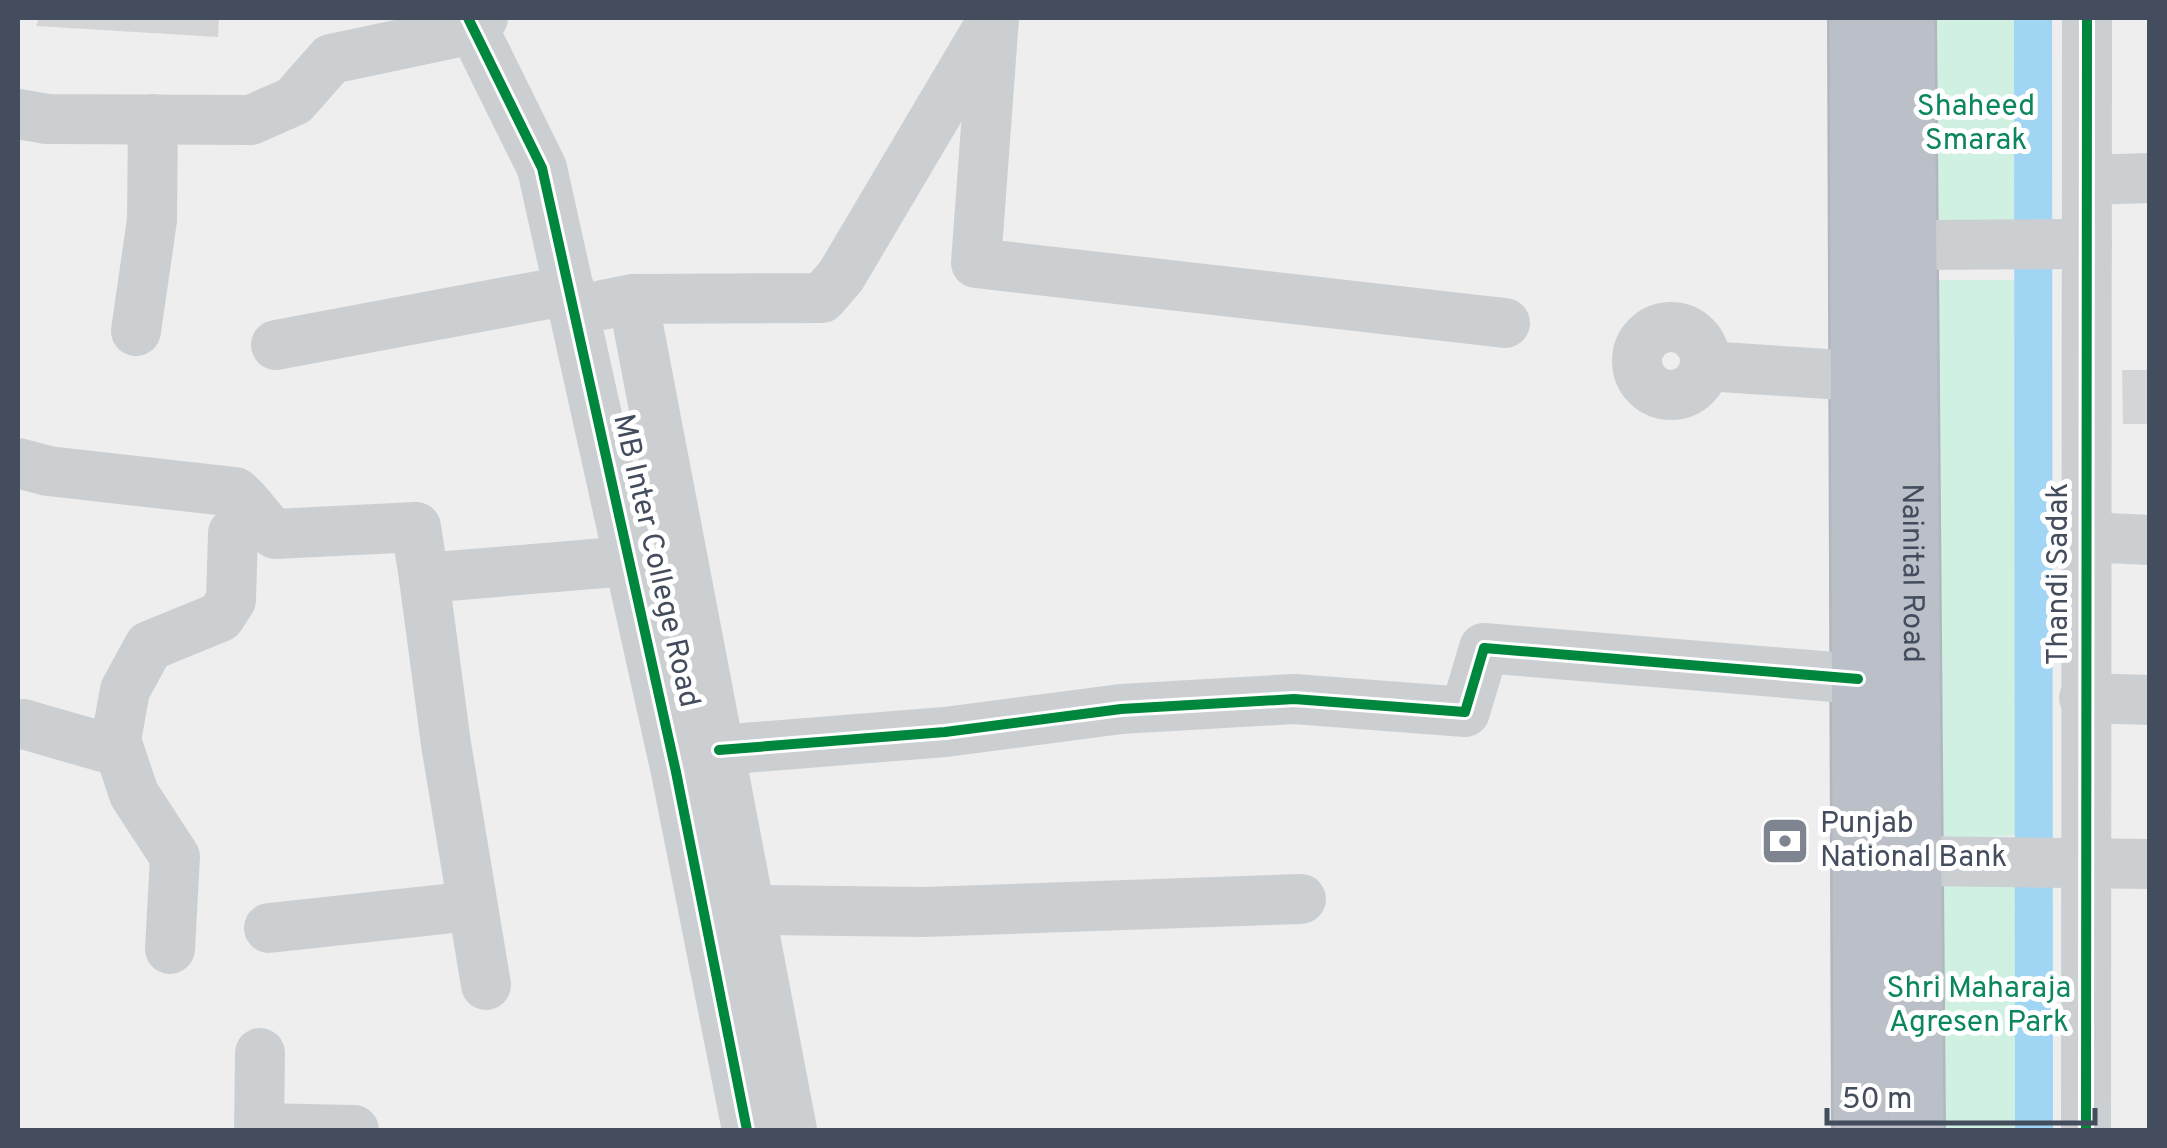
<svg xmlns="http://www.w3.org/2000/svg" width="2167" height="1148" viewBox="0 0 2167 1148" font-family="Overpass,sans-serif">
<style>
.green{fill:#d0f1e1}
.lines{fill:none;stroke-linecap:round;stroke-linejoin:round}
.canal{stroke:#a0d5f4;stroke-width:38}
.building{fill:#d4d5d7}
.highway-casing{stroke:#b2b6bf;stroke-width:60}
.minor{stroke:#cccfd2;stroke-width:50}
.highway{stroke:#bbbfc7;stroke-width:55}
.cycleway-casing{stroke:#fff;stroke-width:16}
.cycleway{stroke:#00873e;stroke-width:10}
.labels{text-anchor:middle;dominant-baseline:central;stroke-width:10;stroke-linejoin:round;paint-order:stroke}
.park-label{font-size:30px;fill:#0c865c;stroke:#fff}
.street-label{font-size:30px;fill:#434d5d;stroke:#fff}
.poi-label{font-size:30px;fill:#434d5d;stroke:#fff;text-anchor:start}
</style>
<rect width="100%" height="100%" fill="#efeeee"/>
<!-- green -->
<g class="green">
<polygon points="1927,18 2021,18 2026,232 1931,230"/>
<polygon points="1927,280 2018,280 2017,835 1932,842"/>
<polygon points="2022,881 2022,1130 1935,1130 1935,882"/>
</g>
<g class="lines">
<!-- canal -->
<polyline class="canal" points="2033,18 2034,1130"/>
</g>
<!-- building -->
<g class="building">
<polygon points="39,18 219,18 218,37 36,26"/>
<polygon points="2122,370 2150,370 2150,424 2123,424"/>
</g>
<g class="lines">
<!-- highway casing -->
<g class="highway-casing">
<g id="highway">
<polyline points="1857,18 1861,1130"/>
<path id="s1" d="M1907 18 1916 1130"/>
</g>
</g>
<!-- minor -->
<g class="minor">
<polyline points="468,18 542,168 676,772 747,1130"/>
<polyline points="994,18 976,263 1505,323"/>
<polyline points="18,114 47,119 251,120 294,101 331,59 473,29 483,18"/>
<polyline points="2088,180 2150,178"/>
<polyline points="1911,245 2087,244"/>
<polyline points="633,299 792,1130"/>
<polyline points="602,305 633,299 822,298 841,276 989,26"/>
<circle cx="1671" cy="361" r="34"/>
<polyline points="136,331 152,220 153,119"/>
<polyline points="276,345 570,290"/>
<polyline points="1706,366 1857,376"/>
<path d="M18 463 48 471 235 492C251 504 258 521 275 534L416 527 424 578 628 561"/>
<polyline points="2085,537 2150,540"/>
<polyline points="424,578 446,744 486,985"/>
<polyline points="2084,698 2150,700"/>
<polyline points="23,724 117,751"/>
<polyline points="719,750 945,732 1121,709 1294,699 1465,712 1484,648 1858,679"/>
<polyline points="1914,861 2150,864"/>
<polyline points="752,910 924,912 1301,899"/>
<polyline points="269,928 472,906"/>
<polyline points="170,949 175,857 134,794 116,740 125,690 149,646 220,617 231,600 233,533 252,516"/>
<polyline points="259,1128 354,1130"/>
<polyline points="259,1130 260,1053"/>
<polyline points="2086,1130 2087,18"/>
</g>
<!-- highway -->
<use href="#highway" class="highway"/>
<!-- cycleway casing -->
<g class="cycleway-casing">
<g id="cycleway">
<polyline points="468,18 542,168 676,772 747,1130"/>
<polyline points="719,750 945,732 1121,709 1294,699 1465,712 1484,648 1858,679"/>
<polyline points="2086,1130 2087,18"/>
</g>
</g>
<!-- cycleway -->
<use href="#cycleway" class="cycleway"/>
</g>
<!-- icons -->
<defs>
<g id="bank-square" transform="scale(2.5)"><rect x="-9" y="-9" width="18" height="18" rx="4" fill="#7f8590" stroke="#fff"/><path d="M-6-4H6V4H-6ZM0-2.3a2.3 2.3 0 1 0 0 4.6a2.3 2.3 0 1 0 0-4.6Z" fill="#fff"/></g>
</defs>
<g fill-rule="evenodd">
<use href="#bank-square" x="1785" y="841"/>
</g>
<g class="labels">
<!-- park labels -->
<g class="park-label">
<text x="1976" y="107">Shaheed<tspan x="1976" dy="34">Smarak</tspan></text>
<text x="1979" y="989">Shri Maharaja<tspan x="1979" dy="34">Agresen Park</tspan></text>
</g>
<!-- street labels -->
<g class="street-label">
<text transform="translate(655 561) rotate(77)">MB Inter College Road</text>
<text stroke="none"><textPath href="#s1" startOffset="555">Nainital Road</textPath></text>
<text transform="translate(2059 574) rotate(-90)">Thandi Sadak</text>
</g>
<!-- poi labels -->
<g class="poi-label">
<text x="1820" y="824">Punjab<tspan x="1820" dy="34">National Bank</tspan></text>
</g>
</g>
<!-- border -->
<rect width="2167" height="1148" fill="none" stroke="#434d5d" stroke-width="40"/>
<!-- scale -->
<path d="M1827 1108v15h268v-15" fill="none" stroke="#434d5d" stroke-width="5"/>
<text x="1842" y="1108" font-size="30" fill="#434d5d" stroke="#ffffff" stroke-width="8" paint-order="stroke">50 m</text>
</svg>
